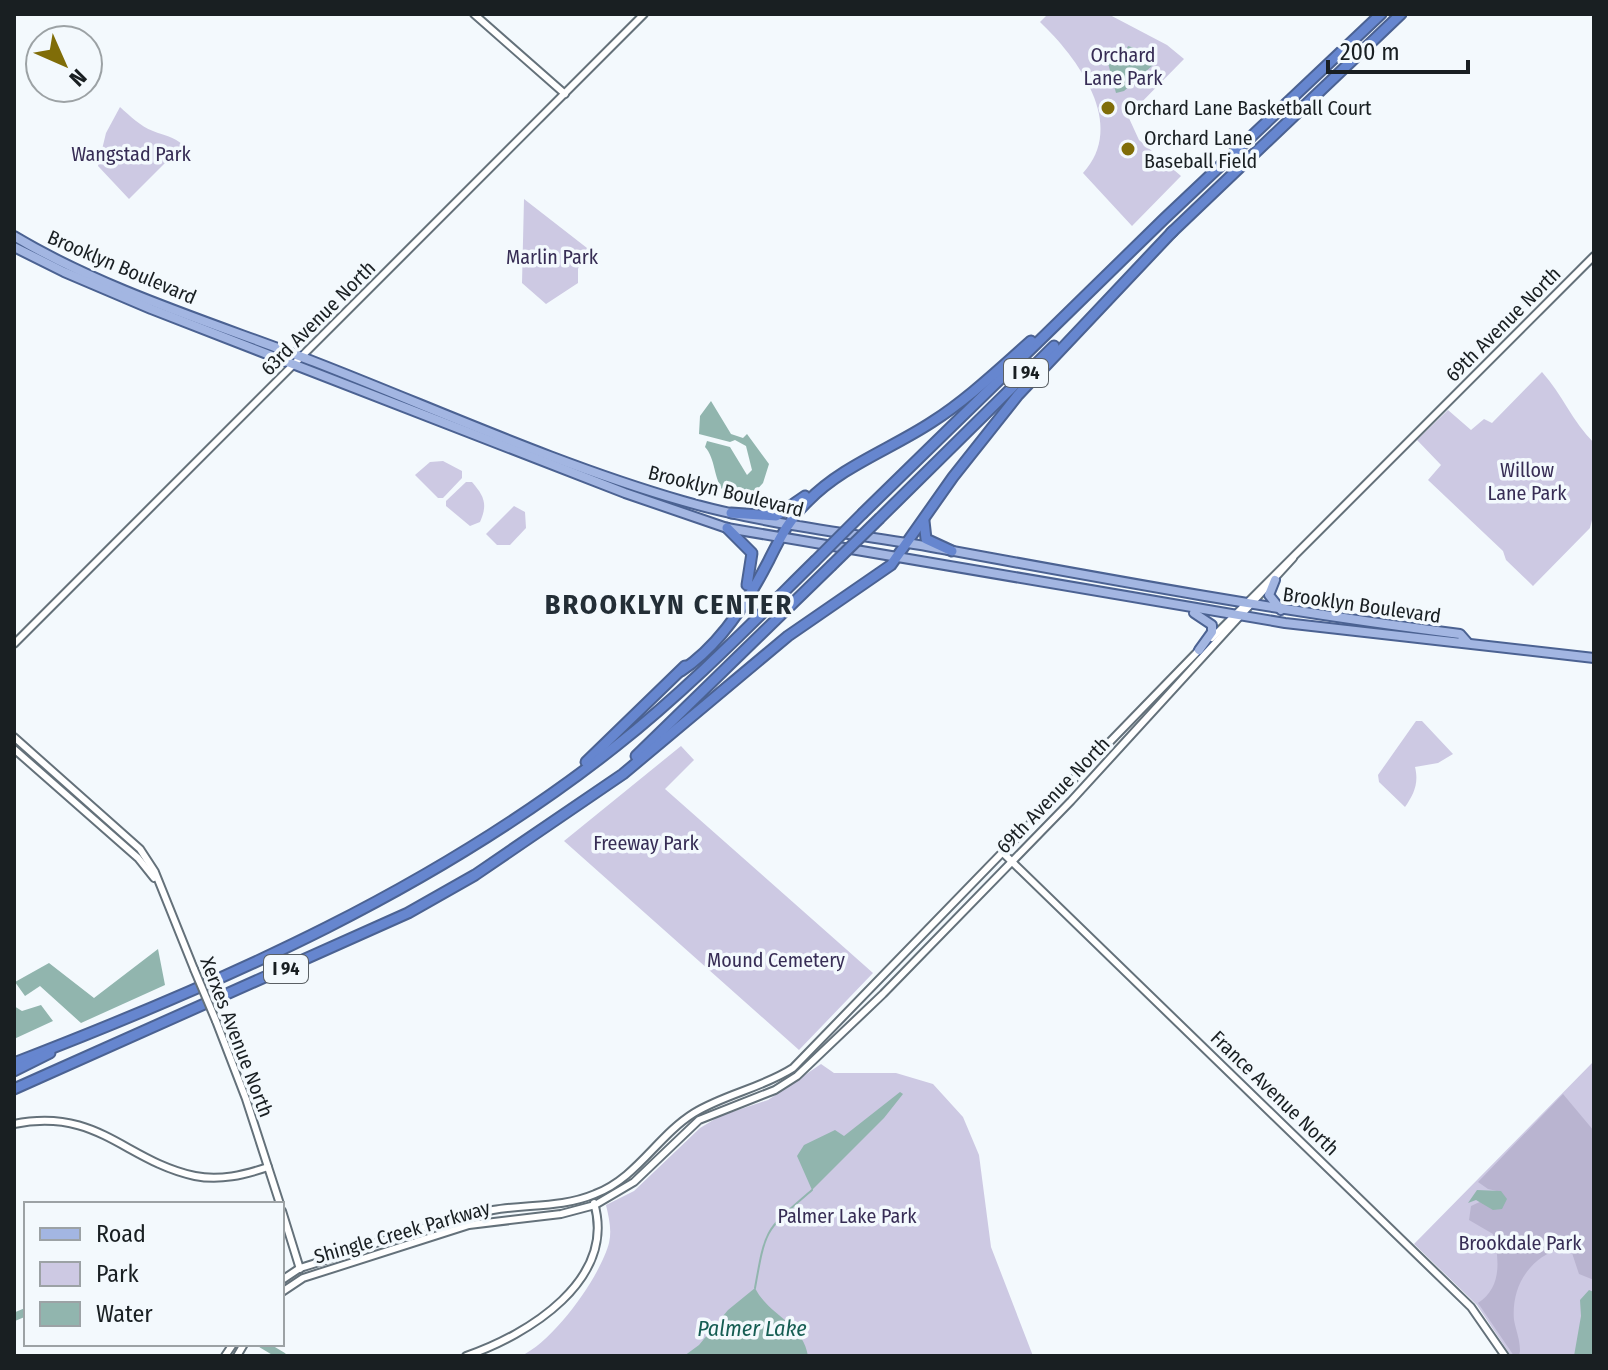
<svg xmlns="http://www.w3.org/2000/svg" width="1608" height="1370" viewBox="0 0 1608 1370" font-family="'Fira Sans Condensed',sans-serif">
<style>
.green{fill:#cdc9e3}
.forest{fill:#b9b4d0}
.water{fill:#91b5ae}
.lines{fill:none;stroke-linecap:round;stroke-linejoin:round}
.stream{stroke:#91b5ae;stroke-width:2}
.river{stroke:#91b5ae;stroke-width:8}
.minor-casing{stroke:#64717a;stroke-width:10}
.major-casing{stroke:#4b6292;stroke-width:12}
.highway-casing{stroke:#4b6292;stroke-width:13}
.minor{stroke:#fff;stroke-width:6}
.major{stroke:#a3b6e2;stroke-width:8}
.highway{stroke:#6686cf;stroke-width:9}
.minor-bridge-casing{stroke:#64717a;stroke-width:10;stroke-linecap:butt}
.highway-bridge-casing{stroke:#4b6292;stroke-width:13;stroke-linecap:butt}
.minor-bridge{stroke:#fff;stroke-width:6}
.highway-bridge{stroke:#6686cf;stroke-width:9}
.poi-dot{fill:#806d08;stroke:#f3f9fd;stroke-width:3}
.labels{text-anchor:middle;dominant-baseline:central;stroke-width:7;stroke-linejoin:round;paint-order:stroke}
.shield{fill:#f3f9fd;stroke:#5a6064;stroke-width:2}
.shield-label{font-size:18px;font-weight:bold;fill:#191f22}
.park-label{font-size:20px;fill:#372d55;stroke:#f3f9fd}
.poi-label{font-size:20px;fill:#191f22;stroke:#f3f9fd;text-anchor:start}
.street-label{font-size:20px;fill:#191f22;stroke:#f3f9fd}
.water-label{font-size:22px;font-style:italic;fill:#155d53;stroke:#f3f9fd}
.district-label{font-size:28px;font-weight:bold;letter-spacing:2px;fill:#232e36;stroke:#f3f9fd}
</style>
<rect width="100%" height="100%" fill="#f3f9fd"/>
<!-- green -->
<g class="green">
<path d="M1048 14H1108L1167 45 1184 59 1128 116 1139 140 1181 176 1132 226 1083 173C1128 125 1077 57 1040 22Z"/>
<path d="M120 107C130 116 140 126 153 131 165 136 173 136 183 145L129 199 98 166 106 133Z"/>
<polygon points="524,199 587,248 578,269 578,283 546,304 522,283"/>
<path d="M1542 372C1562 394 1572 421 1594 443V512L1590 528 1533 586 1506 560 1503 551 1428 480 1441 465 1417 440 1448 410 1471 430 1484 419 1492 423Z"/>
<polygon points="443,461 462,471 462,478 443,498 438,498 415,475 430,462"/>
<path d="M466 482H472C484 496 488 504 480 522L470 526 446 506V501Z"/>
<polygon points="514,506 525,512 526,528 510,545 497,545 486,534"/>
<path d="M1416 721H1422L1453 754 1438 763 1415 767C1419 783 1414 794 1405 807L1379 782 1378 775Z"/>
<polygon points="681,746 694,760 665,789 873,973 799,1050 564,841"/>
<polygon points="1594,1061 1594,1356 1511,1356 1477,1305 1414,1244"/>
<path d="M821 1064 834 1073H896L933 1084 963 1117 979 1155 991 1247 1033 1356H521C554 1341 600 1277 609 1243 612 1230 609 1218 606 1205L634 1191 700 1128 720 1116 768 1100Z"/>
</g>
<!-- forest -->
<path class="forest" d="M1563 1094 1594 1131V1280L1579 1274 1572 1253 1562 1248C1530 1257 1511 1286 1514 1320 1516 1331 1520 1339 1520 1351L1519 1356H1514L1478 1303C1503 1287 1499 1257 1493 1234L1469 1220 1471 1206 1501 1192 1488 1189 1478 1182Z"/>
<!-- water -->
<g class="water">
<polygon points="1128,46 1144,51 1153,65 1124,91 1116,93 1108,63 1122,58"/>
<path d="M711 401 731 434 743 438 747 434 769 464 763 483 753 494 724 492C713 478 716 459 705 447L707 441 730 447 747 475 752 470 746 446 735 440 730 442 699 434 700 416Z"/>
<polygon points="158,949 165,985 81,1023 40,986 25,996 15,982 49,963 94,998"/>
<polygon points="41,1005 53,1021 14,1039 14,1006 22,1011"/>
<polygon points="900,1092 903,1094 884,1118 812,1190 797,1156 804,1145 835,1130 844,1136"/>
<polygon points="1477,1190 1501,1191 1507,1199 1502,1209 1493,1210 1476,1200 1468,1203"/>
<path d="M755 1288C769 1316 803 1323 808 1356H684L699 1345 728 1310Z"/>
<polygon points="1589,1290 1594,1292 1594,1356 1574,1356 1581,1316 1580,1300"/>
</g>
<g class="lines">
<!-- stream -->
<path class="stream" d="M755 1288C766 1226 765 1231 812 1190"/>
<!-- river -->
<g class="river">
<polyline points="14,1317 26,1312"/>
<polyline points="262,1344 282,1356"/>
</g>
<!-- minor casing -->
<g class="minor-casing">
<g id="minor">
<polyline points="474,14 565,94"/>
<polyline points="1212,638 1594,256"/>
<polyline points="14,644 644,14"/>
<polyline points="14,737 140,849 155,872 194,969"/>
<polyline points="14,749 138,858 154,878"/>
<polyline points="1003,853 1471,1307 1505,1356"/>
<polyline points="216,1021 246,1099 280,1204"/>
<path d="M14 1124C98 1107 125 1161 195 1176 220 1181 244 1175 268 1167"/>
<polyline points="282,1211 300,1269"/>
<path d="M282 1280 300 1268C363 1249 428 1222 493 1210 527 1204 562 1208 595 1194 637 1178 657 1136 694 1113 725 1094 762 1088 793 1068L1201 648"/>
<polyline points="282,1292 303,1278 469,1225 561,1214 595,1205 634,1182 699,1120 775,1090 797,1076 883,994 1071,801 1293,558"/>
<polyline points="225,1356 233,1344"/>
<polyline points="237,1356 244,1344"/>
<path d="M466 1356C528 1335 617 1280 594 1203"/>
</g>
</g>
<!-- major casing -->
<g class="major-casing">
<g id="major">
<path d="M14 236C104 290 216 324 315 362 436 409 558 465 683 501 766 525 852 533 937 548 1111 580 1284 612 1460 634L1467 642"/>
<polyline points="14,247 64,272 151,309 625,493 727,528 1285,623 1594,658"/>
<polyline points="1275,580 1269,595 1281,610"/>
<polyline points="1194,613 1212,625 1212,632 1199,650"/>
</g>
</g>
<!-- highway casing -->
<g class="highway-casing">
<g id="highway">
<polyline points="1171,233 1401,14"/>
<polyline points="731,513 776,516 805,496"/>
<polyline points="863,513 1164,219 1381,14"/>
<polyline points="880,518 1054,346"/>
<polyline points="924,521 926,539 952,551"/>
<polyline points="727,528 752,553 747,585"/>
<path d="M681 671C718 647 748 601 768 562 780 538 789 519 808 501 842 466 891 449 932 422 968 399 999 369 1031 341"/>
<polyline points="636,756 831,566"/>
<polyline points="586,762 685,666"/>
<path d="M14 1063C227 981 435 889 616 746 687 690 750 625 815 561"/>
<polyline points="14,1071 50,1053"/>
<polyline points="14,1089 408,913 475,875 623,774 788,636 891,565 953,477 1018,395 1173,231"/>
</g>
</g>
<!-- minor -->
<use href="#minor" class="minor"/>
<!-- major -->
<use href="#major" class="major"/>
<!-- highway -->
<use href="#highway" class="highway"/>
<!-- minor-bridge casing -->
<g class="minor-bridge-casing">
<polyline id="minor-bridge" points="194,969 216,1021"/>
</g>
<!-- highway-bridge casing -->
<g class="highway-bridge-casing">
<g id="highway-bridge">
<polyline points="815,561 863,513"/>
<polyline points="831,566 880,518"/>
</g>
</g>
<!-- minor-bridge -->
<use href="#minor-bridge" class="minor-bridge"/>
<!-- highway-bridge -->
<use href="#highway-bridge" class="highway-bridge"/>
</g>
<!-- markers -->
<g class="poi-dot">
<circle cx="1108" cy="108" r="8"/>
<circle cx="1128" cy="149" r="8"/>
</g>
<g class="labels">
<!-- shield labels -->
<g class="shield">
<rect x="1004" y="359" width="44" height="28" rx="6"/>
<rect x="264" y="955" width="44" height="28" rx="6"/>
</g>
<g class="shield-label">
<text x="1026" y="373">I 94</text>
<text x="286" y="969">I 94</text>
</g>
<!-- park labels -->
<g class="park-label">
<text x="1123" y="55">Orchard<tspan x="1123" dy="23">Lane Park</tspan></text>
<text x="131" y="154">Wangstad Park</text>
<text x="552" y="257">Marlin Park</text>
<text x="1527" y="470">Willow<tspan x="1527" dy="23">Lane Park</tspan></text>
<text x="646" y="843">Freeway Park</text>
<text x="776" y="960">Mound Cemetery</text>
<text x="847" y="1216">Palmer Lake Park</text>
<text x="1520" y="1243">Brookdale Park</text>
</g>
<!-- poi labels -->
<g class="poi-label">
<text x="1124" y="108">Orchard Lane Basketball Court</text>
<text x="1144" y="138">Orchard Lane<tspan x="1144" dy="23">Baseball Field</tspan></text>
</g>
<!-- street labels -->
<g class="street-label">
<text transform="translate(122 267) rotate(23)">Brooklyn Boulevard</text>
<text transform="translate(318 318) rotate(-45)">63rd Avenue North</text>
<text transform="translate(1503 324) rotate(-45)">69th Avenue North</text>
<text transform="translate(726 491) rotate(14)">Brooklyn Boulevard</text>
<text transform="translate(1362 605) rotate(8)">Brooklyn Boulevard</text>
<text transform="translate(1053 795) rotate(-46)">69th Avenue North</text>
<text transform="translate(237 1037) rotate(69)">Xerxes Avenue North</text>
<text transform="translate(1275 1093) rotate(44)">France Avenue North</text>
<text transform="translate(402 1232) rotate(-16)">Shingle Creek Parkway</text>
</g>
<!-- water labels -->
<g class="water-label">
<text x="752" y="1328">Palmer Lake</text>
</g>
<!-- district labels -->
<g class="district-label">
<text x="669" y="604">BROOKLYN CENTER</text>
</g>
</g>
<!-- border -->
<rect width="1608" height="1370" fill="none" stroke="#191f22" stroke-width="32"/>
<!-- legend -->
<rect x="24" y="1202" width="260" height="144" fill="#f3f9fd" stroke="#9ca2a5" stroke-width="2"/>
<rect x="40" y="1228" width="40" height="12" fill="#a3b6e2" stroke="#9ca2a5" stroke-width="2"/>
<text x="96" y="1242" font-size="24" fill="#191f22">Road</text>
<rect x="40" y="1262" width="40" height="24" fill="#cdc9e3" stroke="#9ca2a5" stroke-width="2"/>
<text x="96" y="1282" font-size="24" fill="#191f22">Park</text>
<rect x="40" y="1302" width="40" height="24" fill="#91b5ae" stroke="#9ca2a5" stroke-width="2"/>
<text x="96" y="1322" font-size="24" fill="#191f22">Water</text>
<!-- north arrow -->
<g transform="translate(64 64) rotate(135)"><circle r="38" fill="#f3f9fd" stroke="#9ca2a5" stroke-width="2"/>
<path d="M0-6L14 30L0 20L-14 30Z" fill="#806d08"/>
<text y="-12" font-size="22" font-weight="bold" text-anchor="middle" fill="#191f22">N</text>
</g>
<!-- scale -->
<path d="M1328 60v12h140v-12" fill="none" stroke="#191f22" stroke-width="4"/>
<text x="1340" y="60" font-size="24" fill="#191f22" stroke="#f3f9fd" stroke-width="6" paint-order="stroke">200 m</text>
</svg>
